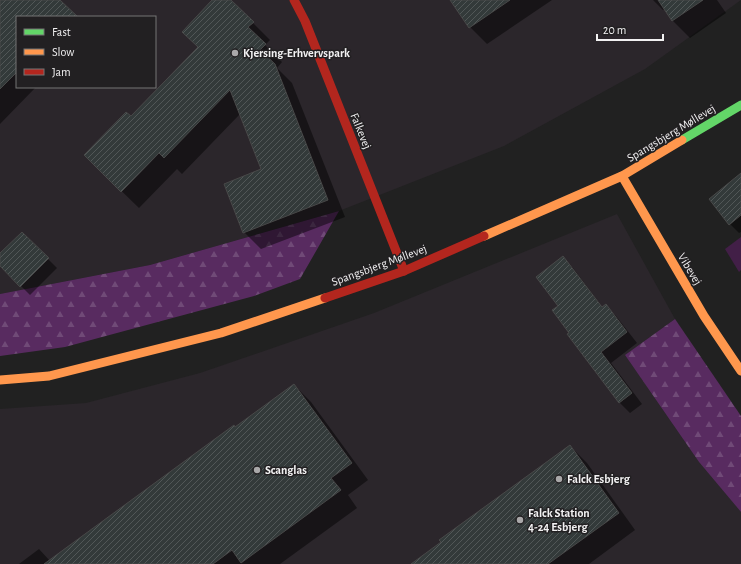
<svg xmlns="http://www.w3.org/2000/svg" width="741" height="564" viewBox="0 0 741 564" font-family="'Alegreya Sans',sans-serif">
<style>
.built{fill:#2b262b;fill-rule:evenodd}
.green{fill:#421f47}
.forest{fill:url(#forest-firs)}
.shadow{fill:#0007}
.building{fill:url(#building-hatch);stroke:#484848}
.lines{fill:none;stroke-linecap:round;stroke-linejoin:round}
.fast{stroke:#63d668;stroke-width:9}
.slow{stroke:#ff974d;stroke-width:9}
.jam{stroke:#b3261e;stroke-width:9}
.poi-dot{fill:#a9a8a9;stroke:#222022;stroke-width:1.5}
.labels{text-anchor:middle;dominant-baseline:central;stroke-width:3;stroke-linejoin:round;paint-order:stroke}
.poi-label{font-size:12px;font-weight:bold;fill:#f2f1f2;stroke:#222022;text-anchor:start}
.street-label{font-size:12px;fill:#f2f1f2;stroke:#222022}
</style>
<defs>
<pattern id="forest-firs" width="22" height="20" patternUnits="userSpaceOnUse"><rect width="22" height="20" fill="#582b60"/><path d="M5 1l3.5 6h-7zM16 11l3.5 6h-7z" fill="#704a77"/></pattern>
<pattern id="building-hatch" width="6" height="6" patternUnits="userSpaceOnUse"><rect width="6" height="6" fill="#333a3a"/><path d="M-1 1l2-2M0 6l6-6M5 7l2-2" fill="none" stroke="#515757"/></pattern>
</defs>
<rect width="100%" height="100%" fill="#212121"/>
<!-- built -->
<g class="built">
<path d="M0 0H741L645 69 504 146 339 211 150 265 0 294ZM17 17H155V87H17Z"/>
<polygon points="617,214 675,319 625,355 699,462 741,512 741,564 0,564 0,409 86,403 200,373 374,313"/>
</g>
<!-- green -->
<polygon class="green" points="741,237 741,270 739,272 725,249"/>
<!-- forest -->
<g class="forest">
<polygon points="339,211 300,279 254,296 65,347 0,356 0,294 150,265"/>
<polygon points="675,319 741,416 741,512 699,462 625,355"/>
</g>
<!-- shadow -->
<g class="shadow">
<polygon points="0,0 59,0 76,17 17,17 17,87 36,87 0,124"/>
<polygon points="214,0 230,0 270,40 265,45 282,62 277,68 292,83 345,217 261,249 244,232 262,170 240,114 182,174 177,169 139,208 102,172 131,118 199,48"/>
<polygon points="451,0 552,0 487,44 470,27"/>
<polygon points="653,0 717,0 726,13 690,38 673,21 665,9 663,10"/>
<polygon points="741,175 741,232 739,233 730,224"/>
<polygon points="22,233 57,268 30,295 0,265 0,254"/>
<polygon points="562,258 573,268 603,308 606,306 616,316 637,343 611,363 642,404 630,413 620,403 568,334 571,333 559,306"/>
<polygon points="294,385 311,402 368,480 348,495 357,508 280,564 19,564 39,549 50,561"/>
<polygon points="570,446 587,463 635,530 589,564 412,564"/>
</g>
<!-- building -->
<g class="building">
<polygon points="0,0 60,0 78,17 17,17 17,72 0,89"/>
<polygon points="212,0 231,0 254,22 248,27 266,44 260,50 275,64 328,200 243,233 224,184 261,169 230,90 164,158 159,153 121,192 84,155 126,112 131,116 198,47 182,32"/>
<polygon points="450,0 510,0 469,28"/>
<polygon points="658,0 703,0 672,21"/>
<polygon points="741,173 741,215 729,225 709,199"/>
<polygon points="22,232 49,258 20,287 0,266 0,253"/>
<polygon points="563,256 602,307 606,304 627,332 601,352 632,393 619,403 567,334 569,333 552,310 558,306 536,277"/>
<polygon points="294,384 352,463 331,478 341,490 241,563 232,550 213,564 44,564 234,425 235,427"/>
<polygon points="570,445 619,513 548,564 411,564 441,542 439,540"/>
</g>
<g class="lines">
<!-- fast -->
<polyline class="fast" points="682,140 741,105"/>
<!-- slow -->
<g class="slow">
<polyline points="622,176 704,316 741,371"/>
<polyline points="484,236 622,176 682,140"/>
<polyline points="0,380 49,376 221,333 325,298"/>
</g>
<!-- jam -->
<g class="jam">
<polyline points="294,0 305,21 404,271"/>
<polyline points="325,298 404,271 484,236"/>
</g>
</g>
<!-- markers -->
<g class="poi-dot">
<circle cx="235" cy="53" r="4"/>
<circle cx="257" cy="470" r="4"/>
<circle cx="559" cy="479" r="4"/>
<circle cx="520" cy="520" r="4"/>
</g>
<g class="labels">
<!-- poi labels -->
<g class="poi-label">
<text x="243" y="53">Kjersing-Erhvervspark</text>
<text x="265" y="470">Scanglas</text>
<text x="567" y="479">Falck Esbjerg</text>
<text x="528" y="513">Falck Station<tspan x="528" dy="14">4-24 Esbjerg</tspan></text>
</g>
<!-- street labels -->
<g class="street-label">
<text transform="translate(361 131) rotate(68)">Falkevej</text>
<text transform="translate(671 133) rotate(-31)">Spangsbjerg Møllevej</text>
<text transform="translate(379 265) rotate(-20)">Spangsbjerg Møllevej</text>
<text transform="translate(690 269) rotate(59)">Vibevej</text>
</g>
</g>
<!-- legend -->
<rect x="16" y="16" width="140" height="72" fill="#222022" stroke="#757475"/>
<rect x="24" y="29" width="20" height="6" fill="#63d668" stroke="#757475"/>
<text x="52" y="36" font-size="12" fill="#f2f1f2">Fast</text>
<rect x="24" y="49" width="20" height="6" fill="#ff974d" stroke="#757475"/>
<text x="52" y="56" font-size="12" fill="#f2f1f2">Slow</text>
<rect x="24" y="69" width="20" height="6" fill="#b3261e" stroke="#757475"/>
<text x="52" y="76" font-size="12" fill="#f2f1f2">Jam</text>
<!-- scale -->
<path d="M597 34v6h66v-6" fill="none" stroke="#f2f1f2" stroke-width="2"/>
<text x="603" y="34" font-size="12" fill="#f2f1f2" stroke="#222022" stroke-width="3" paint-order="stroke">20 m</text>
</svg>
